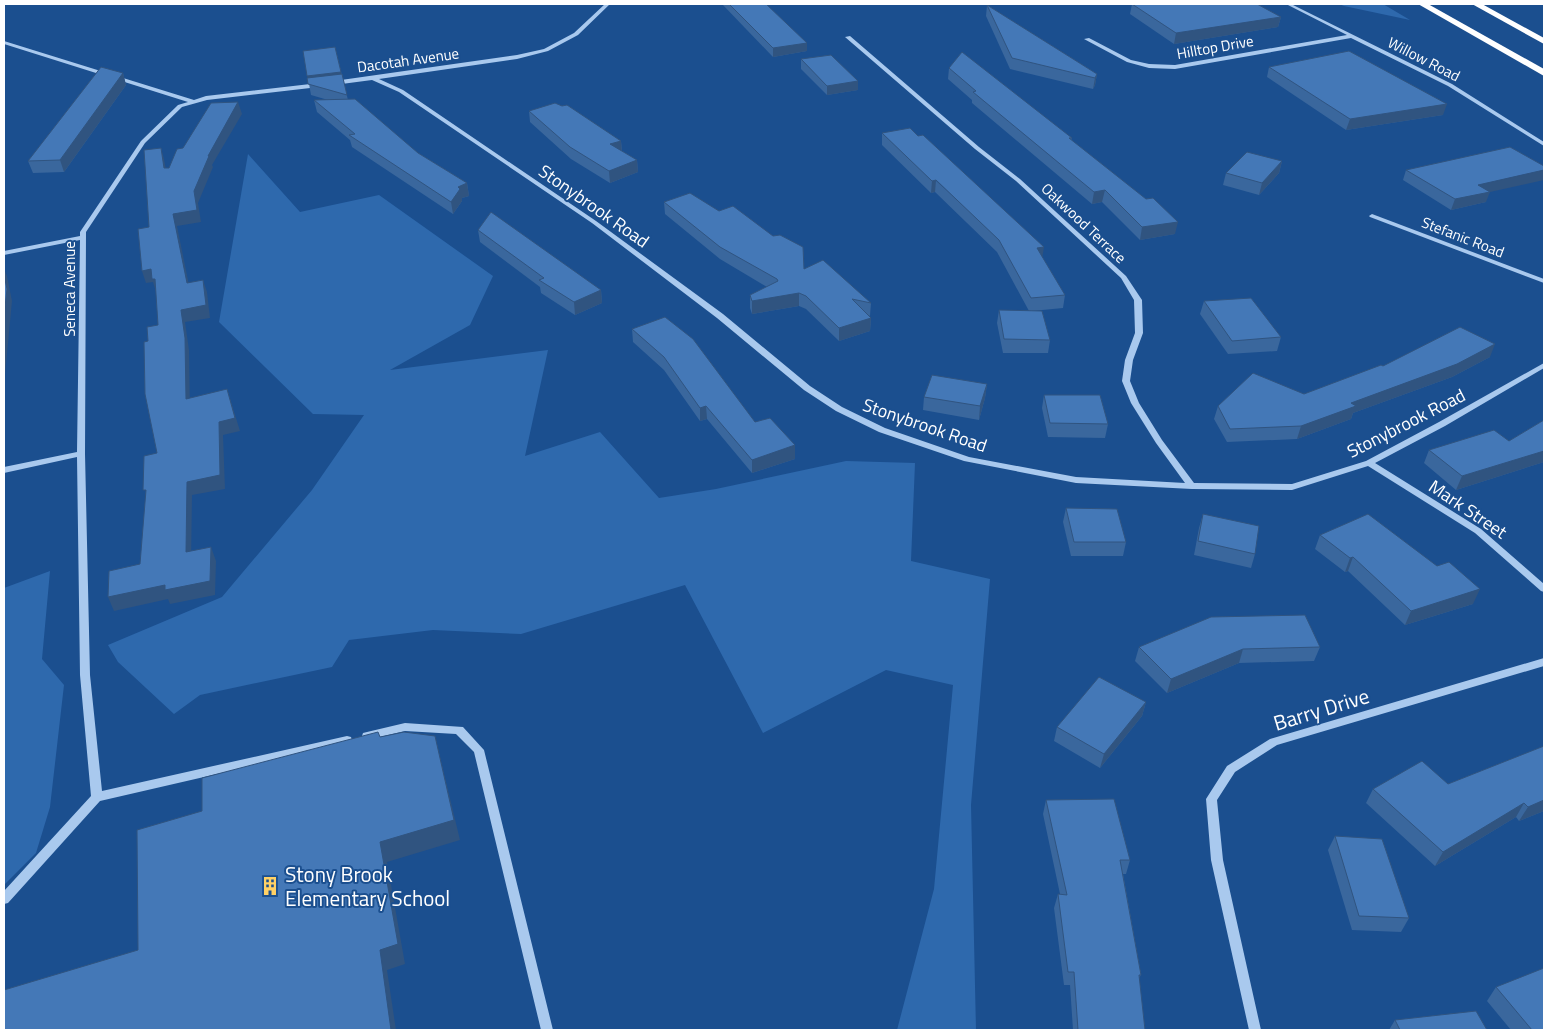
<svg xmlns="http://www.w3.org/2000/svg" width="1548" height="1034" viewBox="0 0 1548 1034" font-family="'Titillium Web',sans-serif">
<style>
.green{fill:#2e69ad}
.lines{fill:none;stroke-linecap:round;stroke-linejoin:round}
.minor{fill:#a9c9ee;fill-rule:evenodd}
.highway{fill:#fff;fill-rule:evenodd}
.wall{fill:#3a679d}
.shaded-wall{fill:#305480}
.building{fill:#4478b7;stroke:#305480}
.labels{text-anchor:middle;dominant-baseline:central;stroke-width:4;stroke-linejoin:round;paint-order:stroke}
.far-street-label{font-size:15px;fill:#fff;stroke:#1b4f8f}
.street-label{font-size:18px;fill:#fff;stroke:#1b4f8f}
.near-street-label{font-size:21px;fill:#fff;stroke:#1b4f8f}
.near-poi-label{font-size:21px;fill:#fff;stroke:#1b4f8f;text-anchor:start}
</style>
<rect width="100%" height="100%" fill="#1b4f8f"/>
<!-- green -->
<g class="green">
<polygon points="1339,4 1383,4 1410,20 1344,6"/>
<polygon points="248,154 300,212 379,195 493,276 470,325 390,370 548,350 525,456 600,432 659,498 716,489 846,461 915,463 911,561 990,579 971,805 976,1030 897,1030 934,889 953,685 886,670 763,733 685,585 521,634 433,630 349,640 332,667 200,695 174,714 118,662 108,645 222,597 312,490 364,415 313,414 219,322"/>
<polygon points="50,571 42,659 64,685 50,807 36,853 4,885 4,588"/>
</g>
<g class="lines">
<!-- minor -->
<g class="minor">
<polygon points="605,4 610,4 578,35 548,51 517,59 379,79 403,90 596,221 723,314 810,386 842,407 885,428 969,457 1076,477 1185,483 1156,443 1131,403 1122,381 1125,360 1135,333 1134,300 1121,278 1016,181 975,149 845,37 850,36 979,147 1020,179 1126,276 1142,300 1143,333 1133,360 1130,381 1139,403 1162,440 1194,483 1292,484 1366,461 1439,422 1544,363 1544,368 1445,426 1375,463 1481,529 1544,584 1544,592 1541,591 1475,533 1368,466 1292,490 1192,489 1076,483 964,461 879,432 836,411 804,390 717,318 592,223 399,92 372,80 334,85 331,83 334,81 517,55 544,49 574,33"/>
<polygon points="1286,4 1291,4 1452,84 1544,142 1544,146 1448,86 1351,38 1175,69 1149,68 1127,62 1084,39 1089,38 1131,60 1149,64 1175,65 1347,35"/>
<polygon points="4,41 194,100 206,96 319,83 322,85 319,87 207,100 182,107 145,143 86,232 85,454 90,675 102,791 347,736 351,737 352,740 351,743 347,744 100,801 8,903 4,904 4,891 91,796 80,675 77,457 4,473 4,467 77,452 80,240 4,255 4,251 80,236 80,232 141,141 178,105 188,102 4,44"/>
<polygon points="1372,214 1544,279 1544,283 1370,217 1369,216"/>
<polygon points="1544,658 1544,666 1277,745 1235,772 1217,800 1223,860 1261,1030 1249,1030 1211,860 1206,799 1227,766 1270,739"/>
<polygon points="405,723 463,727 484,750 553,1030 541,1030 474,752 456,734 405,731 367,740 363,739 362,736 363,733 367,732"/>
</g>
<!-- highway -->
<g class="highway">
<polygon points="1418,4 1428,4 1544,69 1544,76"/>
<polygon points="1472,4 1482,4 1544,38 1544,44"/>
</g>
</g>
<!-- wall -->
<g class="wall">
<polygon points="722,4 766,4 807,51 773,57"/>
<polygon points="1132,4 1281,17 1278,27 1174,44 1130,14"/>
<polygon points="987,5 1097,74 1095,85 1093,89 1010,69 986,16"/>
<polygon points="335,47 348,100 418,153 467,183 469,196 462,198 462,201 453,214 352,147 350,140 317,112 314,100 328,100 311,95 308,78"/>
<polygon points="801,59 858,81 858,90 827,95 801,69"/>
<polygon points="1269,67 1443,115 1346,130 1267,77"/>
<polygon points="949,68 1072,138 1071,141 1175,234 1140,240 1102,202 1092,204 972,103 972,100 948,79"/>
<polygon points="123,73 126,85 64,172 33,173 28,161"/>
<polygon points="529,111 621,141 622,151 637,160 638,172 610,183 571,159 530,122"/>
<polygon points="882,133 1065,295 1063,308 1032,311 1050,340 1048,353 1003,353 997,323 999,310 1029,311 997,252 935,192 931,193 882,145"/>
<polygon points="1282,161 1279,173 1259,195 1223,185 1226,173"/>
<polygon points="1406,170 1486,202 1451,210 1403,180"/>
<polygon points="664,202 804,269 871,303 870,316 868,315 871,318 870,331 839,341 806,309 799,306 752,314 750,308 750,295 767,287 720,259 665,214"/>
<polygon points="478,230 601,290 602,303 575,315 541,293 540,287 480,242"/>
<polygon points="1204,301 1281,337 1277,351 1228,354 1200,314"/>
<polygon points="632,329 755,422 795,445 795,459 752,473 707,419 700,421 664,370 633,342"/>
<polygon points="1490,357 1452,377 1353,413 1351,419 1297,439 1227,442 1214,419 1218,406 1304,394 1383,366"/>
<polygon points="987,384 985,398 979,420 923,410 924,397"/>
<polygon points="1044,395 1108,424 1105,438 1048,437 1042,408"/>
<polygon points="1544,420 1544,462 1456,490 1424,463 1429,450 1509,441"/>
<polygon points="1066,508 1126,542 1123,556 1071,556 1063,522"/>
<polygon points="1203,514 1255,554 1251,568 1194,555 1199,528"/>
<polygon points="1320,535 1473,604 1405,625 1348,571 1345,572 1315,549"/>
<polygon points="1139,647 1320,647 1314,661 1239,663 1167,693 1135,661"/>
<polygon points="1146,702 1142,716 1100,768 1054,741 1057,727"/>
<polygon points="1544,746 1544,811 1519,821 1516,817 1435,866 1366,803 1373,789 1448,784"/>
<polygon points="1046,800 1130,860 1126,874 1123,874 1141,975 1139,978 1145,1030 1073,1030 1070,985 1064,985 1054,908 1058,894 1060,894 1043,814"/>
<polygon points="1335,836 1409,918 1401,932 1352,930 1328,850"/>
<polygon points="1496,987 1544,1030 1511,1030 1487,1001"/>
<polygon points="1395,1020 1487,1030 1389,1030"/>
</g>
<!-- shaded-wall -->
<g class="shaded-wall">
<polygon points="1281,17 1278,27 1174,44 1176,33"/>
<polygon points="807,43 807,51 773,57 773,48"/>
<polygon points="341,72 342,78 309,82 307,76"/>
<polygon points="123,73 126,85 64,172 60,160"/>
<polygon points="1097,74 1095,85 1093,89 1095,78"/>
<polygon points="858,81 858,90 827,95 827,86"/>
<polygon points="238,102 242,114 212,165 213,167 198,203 201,222 177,226 191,295 187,283 173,214 194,191 208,156"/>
<polygon points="1447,104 1443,115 1346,130 1350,119"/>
<polygon points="621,141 622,153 610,144"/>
<polygon points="161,148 164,159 168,180 164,168"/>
<polygon points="637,160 638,172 610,183 609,171"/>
<polygon points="1282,161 1279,173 1259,195 1262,183"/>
<polygon points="1544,170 1544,180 1490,192 1486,202 1451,210 1455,199 1478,185"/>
<polygon points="936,180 935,192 931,193 932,181"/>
<polygon points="467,183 469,196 462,198 462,201 453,214 451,202 458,187"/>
<polygon points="1105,190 1102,202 1092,204 1094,192"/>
<polygon points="1178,222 1175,234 1140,240 1142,227"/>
<polygon points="1044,247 1042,259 1037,248"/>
<polygon points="4,269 7,276 12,301 4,385"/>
<polygon points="151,269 155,279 156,292 153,282 146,283 142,271"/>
<polygon points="203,280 207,292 210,318 185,322 189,350 190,412 186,399 181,310"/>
<polygon points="601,290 602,303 575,315 574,302"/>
<polygon points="799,293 799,306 752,314 752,301"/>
<polygon points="871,318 870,331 839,341 839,328"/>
<polygon points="1495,344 1490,357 1452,377 1353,413 1351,419 1297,439 1301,426 1351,403"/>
<polygon points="987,384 985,398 979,420 980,406"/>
<polygon points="227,389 240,431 223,435 225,489 192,495 191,566 186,552 187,482 219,422"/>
<polygon points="706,406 707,419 700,421 700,408"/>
<polygon points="795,445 795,459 752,473 752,460"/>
<polygon points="1544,451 1544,462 1456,490 1462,476"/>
<polygon points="211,547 216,561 215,595 170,604 168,599 114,611 108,597"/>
<polygon points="1353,557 1348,571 1345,572 1350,558"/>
<polygon points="1480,589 1473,604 1405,625 1411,611"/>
<polygon points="1243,649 1239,663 1167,693 1171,679"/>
<polygon points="1146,702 1142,716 1100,768 1104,754"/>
<polygon points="435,736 460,840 387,862 405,964 387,970 396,1030 391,1030 380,950 380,842"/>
<polygon points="1544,800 1544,811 1519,821 1528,807"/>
<polygon points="1524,803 1516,817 1435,866 1443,852"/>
</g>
<!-- building -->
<g class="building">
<polygon points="729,4 766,4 807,43 773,48"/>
<polygon points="1132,4 1257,4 1281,17 1176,33"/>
<polygon points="987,5 1097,74 1095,78 1012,58"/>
<polygon points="335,47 341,72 307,76 303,51"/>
<polygon points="1349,51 1447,104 1350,119 1269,67"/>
<polygon points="962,52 1072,138 1069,138 1146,199 1153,198 1178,222 1142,227 1105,190 1094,192 973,92 976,91 949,68"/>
<polygon points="831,55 858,81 827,86 801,59"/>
<polygon points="101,67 123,73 60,160 28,161"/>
<polygon points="342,74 347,95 308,84 307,78"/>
<polygon points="355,99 418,153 467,183 458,187 460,189 451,202 349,135 355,134 314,100"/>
<polygon points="238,102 208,156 209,156 194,191 197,210 173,214 187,283 203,280 206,305 181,310 185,338 186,399 227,389 235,418 219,422 220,475 187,482 186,552 211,547 210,581 165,590 165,585 108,597 109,571 140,564 146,490 143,490 144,456 157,453 145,394 144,342 148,341 147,327 158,325 155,279 152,279 151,269 142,271 138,229 149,227 144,150 161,148 164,168 169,168 177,149 183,148 211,103"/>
<polygon points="555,103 562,106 567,105 621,141 610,144 637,160 609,171 570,147 529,111"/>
<polygon points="910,128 918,136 923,135 1044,247 1037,248 1065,295 1031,298 999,240 936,180 932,181 882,133"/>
<polygon points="1510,147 1544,166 1544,170 1478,185 1490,192 1455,199 1406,170"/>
<polygon points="1247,152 1282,161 1262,183 1226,173"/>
<polygon points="690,193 719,211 733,206 773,236 780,235 803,247 804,269 823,260 871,303 852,299 871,318 839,328 806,296 799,293 752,301 750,295 778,281 777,279 720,247 664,202"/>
<polygon points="491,212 601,290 574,302 539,280 544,278 478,230"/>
<polygon points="4,275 7,289 4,316"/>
<polygon points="1251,298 1281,337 1232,341 1204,301"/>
<polygon points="999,310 1042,311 1050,340 1004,339"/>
<polygon points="665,317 693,339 755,422 770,418 795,445 752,460 706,406 700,408 664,357 632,329"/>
<polygon points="1460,327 1495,344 1457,364 1351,403 1356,406 1301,426 1230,429 1218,406 1253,373 1304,394 1381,365 1383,366"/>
<polygon points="932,375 987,384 980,406 924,397"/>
<polygon points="1044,395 1100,395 1108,424 1050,423"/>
<polygon points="1544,420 1544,451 1462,476 1429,450 1494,430 1509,441"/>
<polygon points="1066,508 1117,509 1126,542 1074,542"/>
<polygon points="1203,514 1259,526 1255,554 1198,541"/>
<polygon points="1368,514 1437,566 1449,562 1480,589 1411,611 1353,557 1350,558 1320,535"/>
<polygon points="1305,615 1320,647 1243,649 1171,679 1139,647 1211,617"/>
<polygon points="1099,677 1146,702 1104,754 1057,727"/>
<polygon points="378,732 380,737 404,732 435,736 454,820 380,842 398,944 380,950 391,1030 4,1030 4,990 138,950 137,830 202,811 202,778"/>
<polygon points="1544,746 1544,800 1528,807 1524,803 1443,852 1373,789 1422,761 1448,784"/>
<polygon points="1114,799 1130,860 1120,860 1141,975 1139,975 1145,1030 1078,1030 1074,972 1068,972 1058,894 1067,895 1046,800"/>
<polygon points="1335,836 1382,839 1409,918 1359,916"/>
<polygon points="1544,968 1544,1030 1532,1030 1496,987"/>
<polygon points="1476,1011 1487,1030 1400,1030 1395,1020"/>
</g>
<!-- icons -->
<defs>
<g id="building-bare" transform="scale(1.5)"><path d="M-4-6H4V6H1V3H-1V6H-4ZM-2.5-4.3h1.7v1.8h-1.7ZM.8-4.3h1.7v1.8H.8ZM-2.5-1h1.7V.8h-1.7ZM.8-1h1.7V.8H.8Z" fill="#ffd166" stroke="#1b4f8f" stroke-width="2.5" paint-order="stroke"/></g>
</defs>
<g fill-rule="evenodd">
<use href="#building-bare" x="270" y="886"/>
</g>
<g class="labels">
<!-- far-street labels -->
<g class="far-street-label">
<text transform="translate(1215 47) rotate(-10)">Hilltop Drive</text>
<text transform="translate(1424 59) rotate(27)">Willow Road</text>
<text transform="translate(408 60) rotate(-8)">Dacotah Avenue</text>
<text transform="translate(1084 223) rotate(43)">Oakwood Terrace</text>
<text transform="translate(1463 237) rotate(21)">Stefanic Road</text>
<text transform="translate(69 289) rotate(-90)">Seneca Avenue</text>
</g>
<!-- street labels -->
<g class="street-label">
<text transform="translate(594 206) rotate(35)">Stonybrook Road</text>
<text transform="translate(1406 423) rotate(-27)">Stonybrook Road</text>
<text transform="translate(925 425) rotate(19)">Stonybrook Road</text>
<text transform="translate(1468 509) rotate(34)">Mark Street</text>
</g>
<!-- near-street labels -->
<g class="near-street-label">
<text transform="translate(1321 709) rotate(-17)">Barry Drive</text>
</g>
<!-- near-poi labels -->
<g class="near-poi-label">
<text x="285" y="874">Stony Brook<tspan x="285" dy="24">Elementary School</tspan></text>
</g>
</g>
<!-- border -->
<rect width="1548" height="1034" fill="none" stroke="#ffffff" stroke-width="10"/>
</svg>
